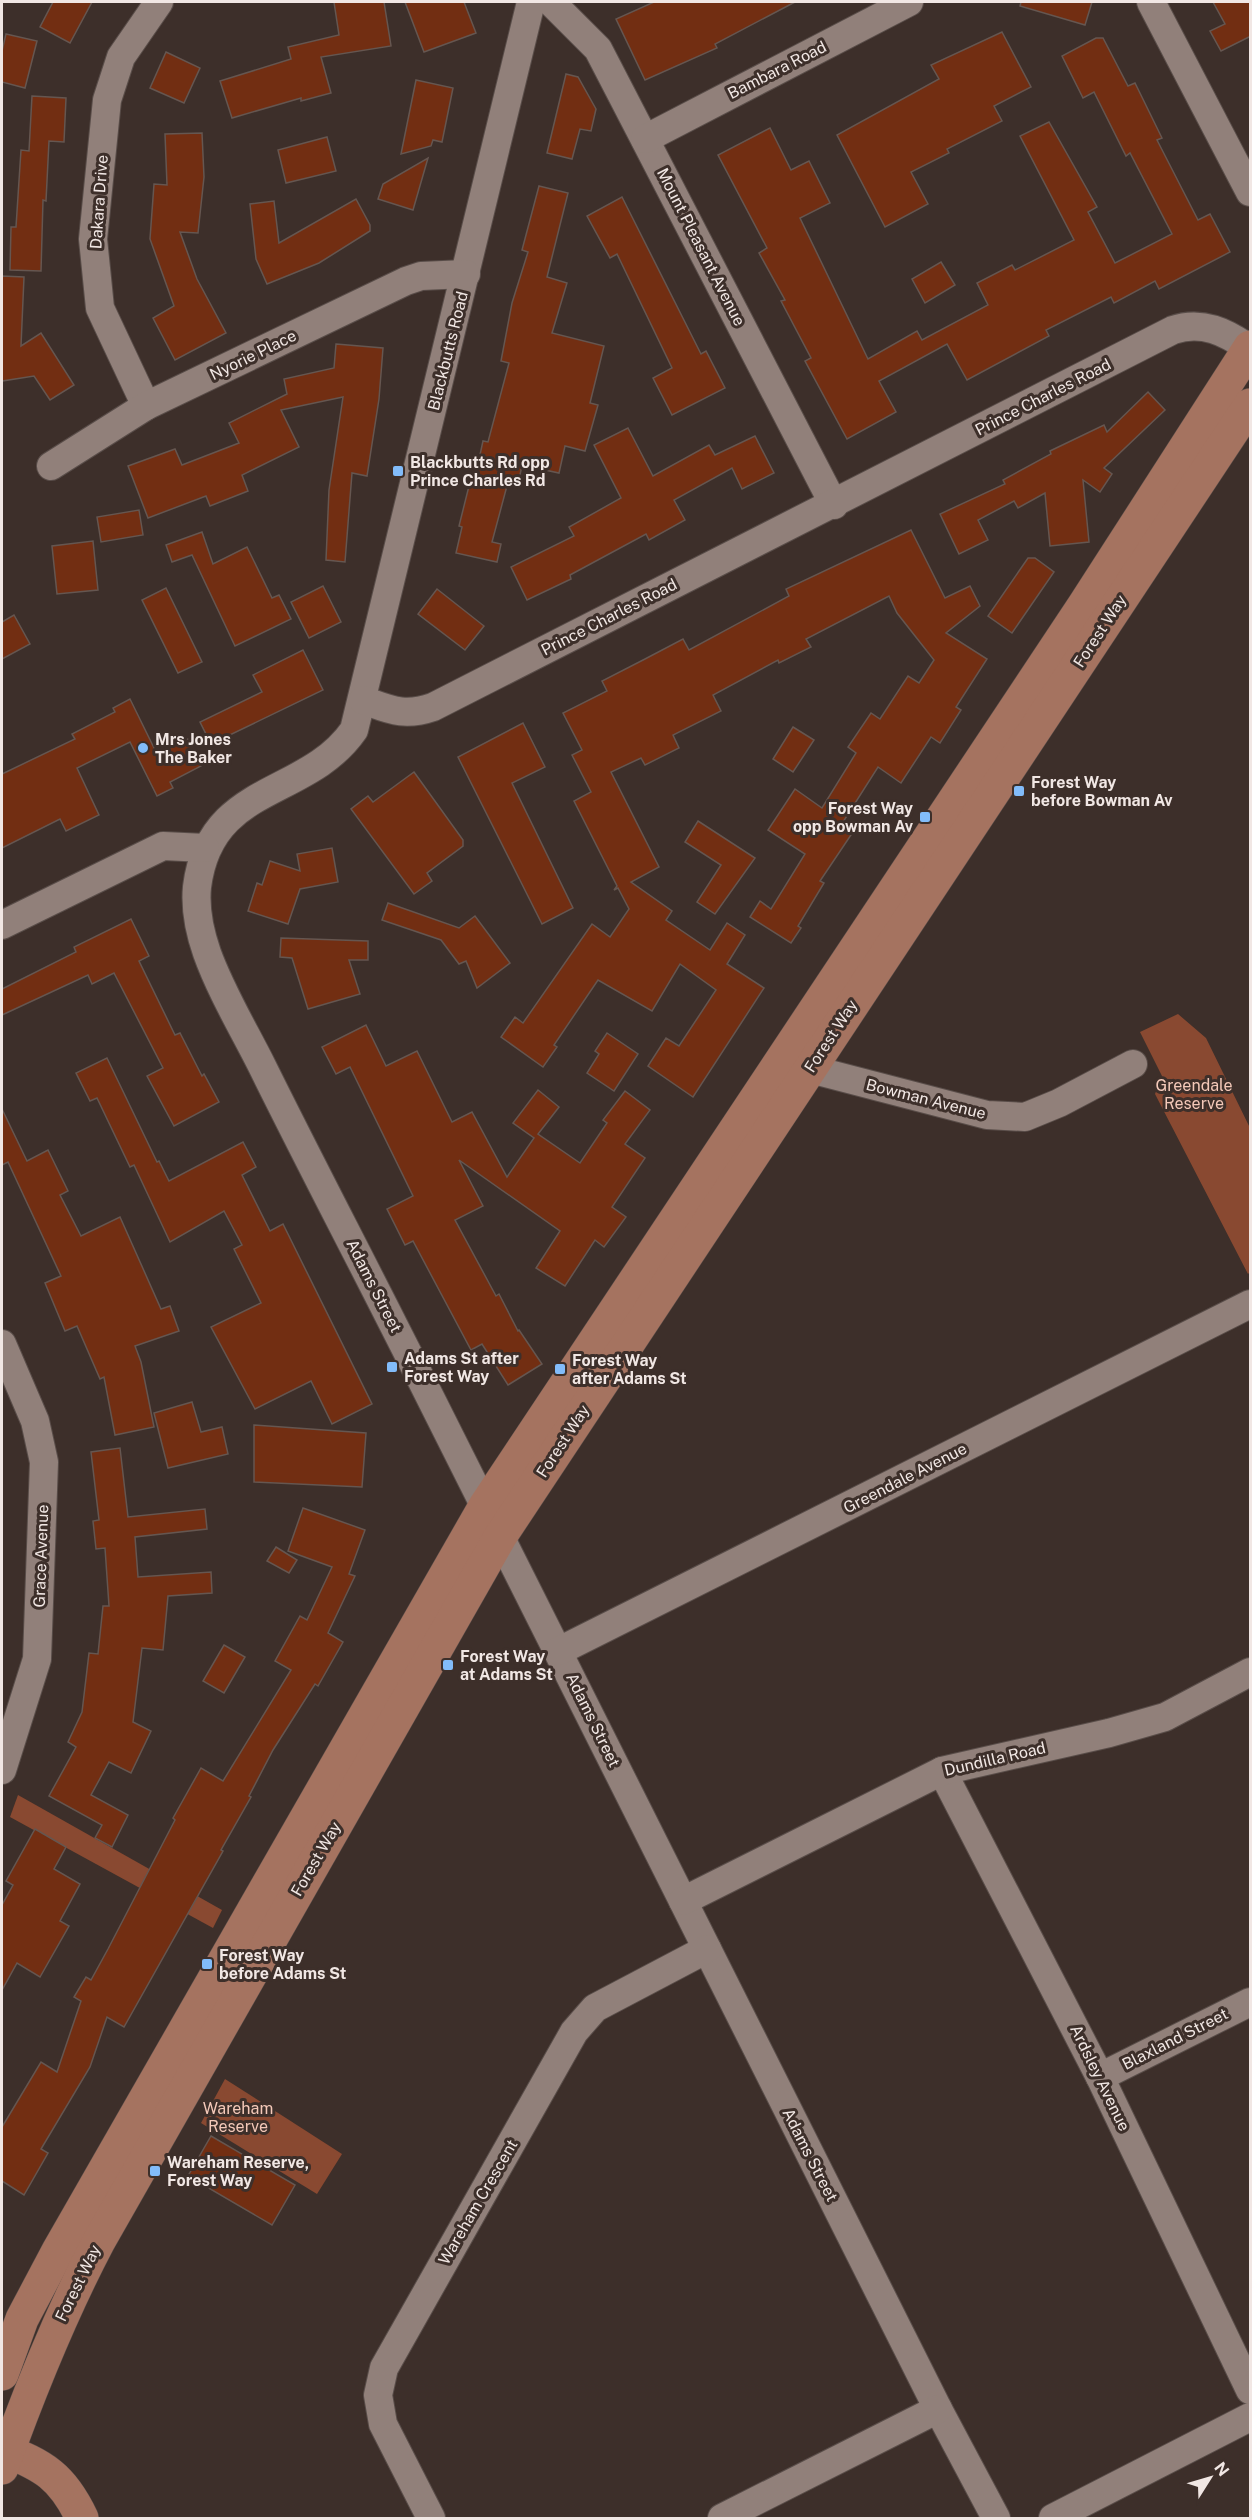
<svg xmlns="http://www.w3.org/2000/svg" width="1252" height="2520" viewBox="0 0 1252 2520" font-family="'Public Sans',sans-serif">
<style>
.green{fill:#894931}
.building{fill:#722e12;stroke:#655650;stroke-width:1.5}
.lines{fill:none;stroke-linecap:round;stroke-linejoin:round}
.minor-casing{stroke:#594d49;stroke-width:30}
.major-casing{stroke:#594d49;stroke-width:34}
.minor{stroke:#91807a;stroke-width:28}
.major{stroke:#a57360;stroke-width:33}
.poi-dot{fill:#82bcfa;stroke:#3d2f2a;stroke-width:2}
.labels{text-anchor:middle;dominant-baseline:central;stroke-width:6;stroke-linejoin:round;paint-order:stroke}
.street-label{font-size:16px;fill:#f1e7e4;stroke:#3d2f2a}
.poi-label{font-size:16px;font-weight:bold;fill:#f1e7e4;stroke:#3d2f2a;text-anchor:start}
.park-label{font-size:16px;fill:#f4c9b9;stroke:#3d2f2a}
</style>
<rect width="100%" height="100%" fill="#3d2f2a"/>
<!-- green -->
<g class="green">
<polygon points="1178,1014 1206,1038 1250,1128 1250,1272 1248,1274 1155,1094 1162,1076 1140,1032"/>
<polygon points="18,1795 222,1910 213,1928 10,1817"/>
<polygon points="225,2079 342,2154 317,2194 201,2123"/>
</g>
<!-- building -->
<g class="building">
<polygon points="53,2 92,2 70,43 40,27"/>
<polygon points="334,2 384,2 391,46 321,57 331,93 301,101 301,98 232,118 220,81 291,59 288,47 339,35"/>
<polygon points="405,2 464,2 476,33 424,52"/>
<polygon points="654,2 795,2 715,44 717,48 645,80 616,19"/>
<polygon points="1021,2 1092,2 1085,25 1020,6"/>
<polygon points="1213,2 1251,2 1251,36 1221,51 1210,31 1225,24"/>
<polygon points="1002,32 1031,87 994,106 1002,121 947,149 949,153 911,172 928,204 885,227 837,135 939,79 931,65"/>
<polygon points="6,34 37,41 25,88 2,82 2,51"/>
<polygon points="1096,38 1103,38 1128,86 1135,83 1162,138 1157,140 1198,220 1210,214 1230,252 1159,289 1155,281 1114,303 1111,297 1046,330 1049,336 967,380 947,344 879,381 896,412 847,439 805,361 811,358 781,301 785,300 759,253 767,248 718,155 770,128 791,170 809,161 830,203 800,218 868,359 917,331 922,340 988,305 977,283 1012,265 1015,270 1074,240 1020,136 1049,122 1097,207 1088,212 1115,263 1172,234 1130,153 1126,156 1094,92 1083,98 1062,56"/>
<polygon points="166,52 200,68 184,103 150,88"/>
<polygon points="566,74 578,77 596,109 591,131 580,129 572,159 547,153"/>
<polygon points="416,80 453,88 442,142 433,140 431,146 401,154"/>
<polygon points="32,96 66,98 64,142 49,141 46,201 43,200 41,271 10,270 11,227 16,227 21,150 29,151"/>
<polygon points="202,133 204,177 198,233 180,232 197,279 226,333 175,360 153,318 174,306 150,239 154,184 167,185 165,134"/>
<polygon points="327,137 336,171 286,183 278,150"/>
<polygon points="428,158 413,210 378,199 383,184"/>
<polygon points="539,186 568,193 547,277 567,283 552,333 604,346 590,403 598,405 585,451 565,446 559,473 522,465 518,485 508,482 492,542 501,544 497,562 456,553 462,527 459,526 469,486 473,487 483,441 488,442 509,363 501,361 512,303 528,252 522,250"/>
<polygon points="622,197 701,354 706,351 725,388 672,415 653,378 672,368 617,254 610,258 587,216"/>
<polygon points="356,199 370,225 370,231 319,263 267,284 256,259 250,204 274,201 279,243"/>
<polygon points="941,262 955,285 925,303 912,279"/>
<polygon points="2,276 24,277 21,346 41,333 74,385 50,400 34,376 2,381"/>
<polygon points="336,344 383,348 379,399 367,476 352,473 345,562 326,560 329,490 343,397 281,410 299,447 242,475 248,491 210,506 206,496 148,518 128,466 175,449 182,465 239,443 229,423 287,394 284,379 334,368"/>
<polygon points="1148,392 1165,410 1104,468 1112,474 1100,492 1083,480 1089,542 1050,546 1045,493 1018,508 1014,501 978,520 988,540 959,554 940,514 1005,484 1003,480 1051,454 1050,451 1104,425 1107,432"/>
<polygon points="628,428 653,476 709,445 715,455 755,436 774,473 742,489 732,468 674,500 685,520 649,540 646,534 570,575 571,579 527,600 511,567 574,536 569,527 621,498 594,445"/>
<polygon points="139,510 143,535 101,542 97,517"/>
<polygon points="911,530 945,598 970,586 980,606 946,633 987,659 956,707 961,710 940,743 931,737 901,783 878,767 843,822 855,829 820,881 824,883 798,926 801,928 791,943 750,917 760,901 771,909 805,854 768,830 795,789 822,808 856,753 848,747 871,713 880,719 908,676 919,683 934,660 897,613 889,596 806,639 811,647 779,663 778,660 713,695 721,711 673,735 679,748 645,765 641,758 611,772 659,867 631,882 672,911 666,920 710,950 727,923 745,935 727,964 764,988 693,1097 648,1066 666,1038 679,1046 716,990 680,964 652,1011 598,980 554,1045 557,1047 543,1067 501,1037 515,1017 523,1023 592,924 610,937 629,909 618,888 614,890 617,886 574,801 591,792 572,755 582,750 563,713 607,691 602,681 645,659 683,639 689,650 789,596 786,589"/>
<polygon points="202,532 213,564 247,547 272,598 279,595 291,619 235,646 192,555 172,562 166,545"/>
<polygon points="93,541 98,590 57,594 52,546"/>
<polygon points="1028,558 1035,558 1054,572 1012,633 988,616"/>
<polygon points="323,586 341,622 309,638 291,602"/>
<polygon points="166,588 202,662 178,673 142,600"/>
<polygon points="437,589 484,626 465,650 418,614"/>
<polygon points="14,615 30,644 2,659 2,622"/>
<polygon points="303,650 323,690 211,744 200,722 262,692 253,675"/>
<polygon points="130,699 157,754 188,739 201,766 170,782 173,788 157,796 130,742 77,768 99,815 66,831 60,819 2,848 2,774 75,739 72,734 115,712 113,708"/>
<polygon points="523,723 545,767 512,783 573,908 542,924 458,757"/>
<polygon points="793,727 814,740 793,772 773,759"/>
<polygon points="414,772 463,840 463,846 427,873 432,881 414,894 351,809 368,796 373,802"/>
<polygon points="698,821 755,858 715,914 697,902 721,865 685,842"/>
<polygon points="332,848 338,882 300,889 288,924 248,911 257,883 262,885 270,861 300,871 297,854"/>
<polygon points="388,903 459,928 475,916 510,963 477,988 466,961 459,964 441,940 382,920"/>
<polygon points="131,919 149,956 139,961 175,1035 180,1033 202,1076 204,1074 219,1102 174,1126 147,1076 163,1068 114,973 92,984 88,975 2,1015 2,989 76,952 74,947"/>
<polygon points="281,938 368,941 368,960 349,960 360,994 308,1009 292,958 280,957"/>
<polygon points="366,1025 386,1066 417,1051 452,1122 472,1112 507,1177 534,1138 513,1123 538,1090 559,1107 538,1134 580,1163 607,1123 603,1120 625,1091 650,1110 625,1144 645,1158 612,1207 626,1217 604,1247 595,1240 565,1286 536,1268 560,1231 459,1160 483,1206 455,1220 496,1296 499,1294 518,1331 519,1330 542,1364 508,1385 482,1344 471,1350 413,1241 405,1245 387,1209 413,1196 350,1067 336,1074 322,1047"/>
<polygon points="607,1033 638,1054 614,1091 587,1073 599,1054 595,1051"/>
<polygon points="107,1058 157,1162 159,1161 169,1181 243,1142 256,1167 242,1175 270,1231 283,1224 372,1404 332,1424 311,1381 255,1409 211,1327 261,1303 234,1249 242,1245 224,1211 170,1242 134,1165 130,1167 97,1098 90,1101 76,1073"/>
<polygon points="2,1109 27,1161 48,1150 68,1191 60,1195 81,1236 120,1217 161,1309 170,1306 179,1331 135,1346 141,1362 154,1427 115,1435 104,1377 100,1379 77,1326 65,1331 45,1283 61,1276 8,1162 2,1165"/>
<polygon points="192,1402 201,1432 222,1427 228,1454 168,1468 154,1413"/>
<polygon points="254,1425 366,1433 362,1487 254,1482"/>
<polygon points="120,1448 128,1517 205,1509 207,1529 135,1537 138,1577 211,1572 212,1593 168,1596 163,1650 142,1648 133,1722 151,1731 131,1773 109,1762 91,1795 128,1815 112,1847 95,1838 102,1825 49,1796 76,1747 68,1742 82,1712 89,1653 98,1654 103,1606 109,1606 105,1548 96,1549 93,1521 99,1520 91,1452"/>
<polygon points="303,1508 365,1530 349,1574 355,1576 328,1633 343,1642 318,1686 315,1684 273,1750 249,1796 251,1797 221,1850 223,1851 124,2027 107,2017 90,2067 41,2149 48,2153 24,2195 2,2181 2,2127 41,2062 57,2072 81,2001 74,1997 86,1977 91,1980 108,1949 175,1820 173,1818 201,1768 223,1781 291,1670 275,1661 300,1616 307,1620 332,1567 288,1551"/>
<polygon points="276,1547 297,1560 289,1573 267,1561"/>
<polygon points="224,1645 245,1657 224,1693 203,1681"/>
<polygon points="35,1829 66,1847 54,1869 80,1884 60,1921 69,1926 40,1977 17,1963 2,1990 2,1905 13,1885 6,1881"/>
<polygon points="211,2136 295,2185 272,2225 188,2176"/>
</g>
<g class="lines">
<!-- minor casing -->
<g class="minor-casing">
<g id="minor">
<path d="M531 2 354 730C306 799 210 782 197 887 195 908 200 933 207 953 221 992 244 1030 262 1066 305 1153 350 1239 394 1326 577 1686 756 2048 938 2409L996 2518"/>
<polyline points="551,2 598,49 834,505"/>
<polyline points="1151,2 1250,192"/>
<polyline points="645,139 909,2"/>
<polyline points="146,406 100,308 93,239 107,100 121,57 159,2"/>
<polyline points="51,466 146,406 406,281 421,276 466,274"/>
<path d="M363 700C391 710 404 717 433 707L1173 330C1202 320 1226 332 1250 349"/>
<polyline points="2,925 163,846 205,848"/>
<polyline points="793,1059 810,1069 987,1115 1025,1117 1059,1103 1133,1064"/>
<polyline points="2,1344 35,1421 44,1462 37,1659 2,1770"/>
<polyline points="559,1651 1250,1304"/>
<polyline points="942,1771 1100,2077 1250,2390"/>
<polyline points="683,1901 942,1771 1109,1733 1165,1717 1250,1672"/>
<polyline points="1100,2077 1250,2002"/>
<polyline points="431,2518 383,2424 378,2395 384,2368 574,2032 595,2008 707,1949"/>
<polyline points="722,2518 938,2409"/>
<polyline points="1053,2518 1250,2417"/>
</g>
</g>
<!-- major casing -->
<g class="major-casing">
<g id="major">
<polyline points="2,2374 22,2319 58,2251 485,1506 1084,605 1250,347"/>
<path d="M2 2449C44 2466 62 2476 82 2518"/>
<path d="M2 2468C30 2390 60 2315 99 2241L500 1537 1250 405"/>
</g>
</g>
<!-- minor -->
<use href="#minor" class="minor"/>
<!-- major -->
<use href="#major" class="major"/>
</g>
<!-- markers -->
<g class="poi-dot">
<rect x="392" y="465" width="12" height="12" rx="3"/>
<circle cx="143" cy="748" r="6"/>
<rect x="1013" y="785" width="12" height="12" rx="3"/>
<rect x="919" y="811" width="12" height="12" rx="3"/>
<rect x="386" y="1361" width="12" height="12" rx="3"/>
<rect x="554" y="1363" width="12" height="12" rx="3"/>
<rect x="442" y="1659" width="12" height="12" rx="3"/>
<rect x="201" y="1958" width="12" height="12" rx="3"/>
<rect x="149" y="2165" width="12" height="12" rx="3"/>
</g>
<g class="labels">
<!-- street labels -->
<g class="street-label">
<text transform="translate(777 70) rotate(-27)">Bambara Road</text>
<text transform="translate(99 202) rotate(-86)">Dakara Drive</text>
<text transform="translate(701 247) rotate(63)">Mount Pleasant Avenue</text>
<text transform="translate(448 351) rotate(-76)">Blackbutts Road</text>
<text transform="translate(253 355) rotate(-26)">Nyorie Place</text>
<text transform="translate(1043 397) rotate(-27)">Prince Charles Road</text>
<text transform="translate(609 617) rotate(-27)">Prince Charles Road</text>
<text transform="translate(1100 631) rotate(-57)">Forest Way</text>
<text transform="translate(831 1036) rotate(-57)">Forest Way</text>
<text transform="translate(926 1099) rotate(14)">Bowman Avenue</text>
<text transform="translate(374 1286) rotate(63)">Adams Street</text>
<text transform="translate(563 1441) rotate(-57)">Forest Way</text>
<text transform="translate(905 1478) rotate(-27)">Greendale Avenue</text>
<text transform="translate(41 1556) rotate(-88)">Grace Avenue</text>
<text transform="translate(593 1720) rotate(64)">Adams Street</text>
<text transform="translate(995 1759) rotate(-13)">Dundilla Road</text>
<text transform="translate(316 1859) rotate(-60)">Forest Way</text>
<text transform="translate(1175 2039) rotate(-27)">Blaxland Street</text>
<text transform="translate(1100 2078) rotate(64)">Ardsley Avenue</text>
<text transform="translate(810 2155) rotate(63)">Adams Street</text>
<text transform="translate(478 2202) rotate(-60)">Wareham Crescent</text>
<text transform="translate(78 2283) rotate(-64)">Forest Way</text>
</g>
<!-- poi labels -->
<g class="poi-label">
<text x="410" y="462">Blackbutts Rd opp<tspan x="410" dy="18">Prince Charles Rd</tspan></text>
<text x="155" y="739">Mrs Jones<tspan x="155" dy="18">The Baker</tspan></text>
<text x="1031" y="782">Forest Way<tspan x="1031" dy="18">before Bowman Av</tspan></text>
<text x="913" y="808" text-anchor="end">Forest Way<tspan x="913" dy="18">opp Bowman Av</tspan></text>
<text x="404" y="1358">Adams St after<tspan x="404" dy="18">Forest Way</tspan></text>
<text x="572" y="1360">Forest Way<tspan x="572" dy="18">after Adams St</tspan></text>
<text x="460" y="1656">Forest Way<tspan x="460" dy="18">at Adams St</tspan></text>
<text x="219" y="1955">Forest Way<tspan x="219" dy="18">before Adams St</tspan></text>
<text x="167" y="2162">Wareham Reserve,<tspan x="167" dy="18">Forest Way</tspan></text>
</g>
<!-- park labels -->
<g class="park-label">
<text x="1194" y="1085">Greendale<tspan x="1194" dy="18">Reserve</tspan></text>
<text x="238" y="2108">Wareham<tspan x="238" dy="18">Reserve</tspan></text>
</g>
</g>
<!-- border -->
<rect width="1252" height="2520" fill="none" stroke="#f1e7e4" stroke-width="6"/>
<!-- north arrow -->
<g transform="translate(1210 2478) rotate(53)" stroke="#3d2f2a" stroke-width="4.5" paint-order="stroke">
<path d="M0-4.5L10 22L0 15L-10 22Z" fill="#f1e7e4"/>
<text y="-9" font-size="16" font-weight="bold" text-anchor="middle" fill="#f1e7e4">N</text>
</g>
</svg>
